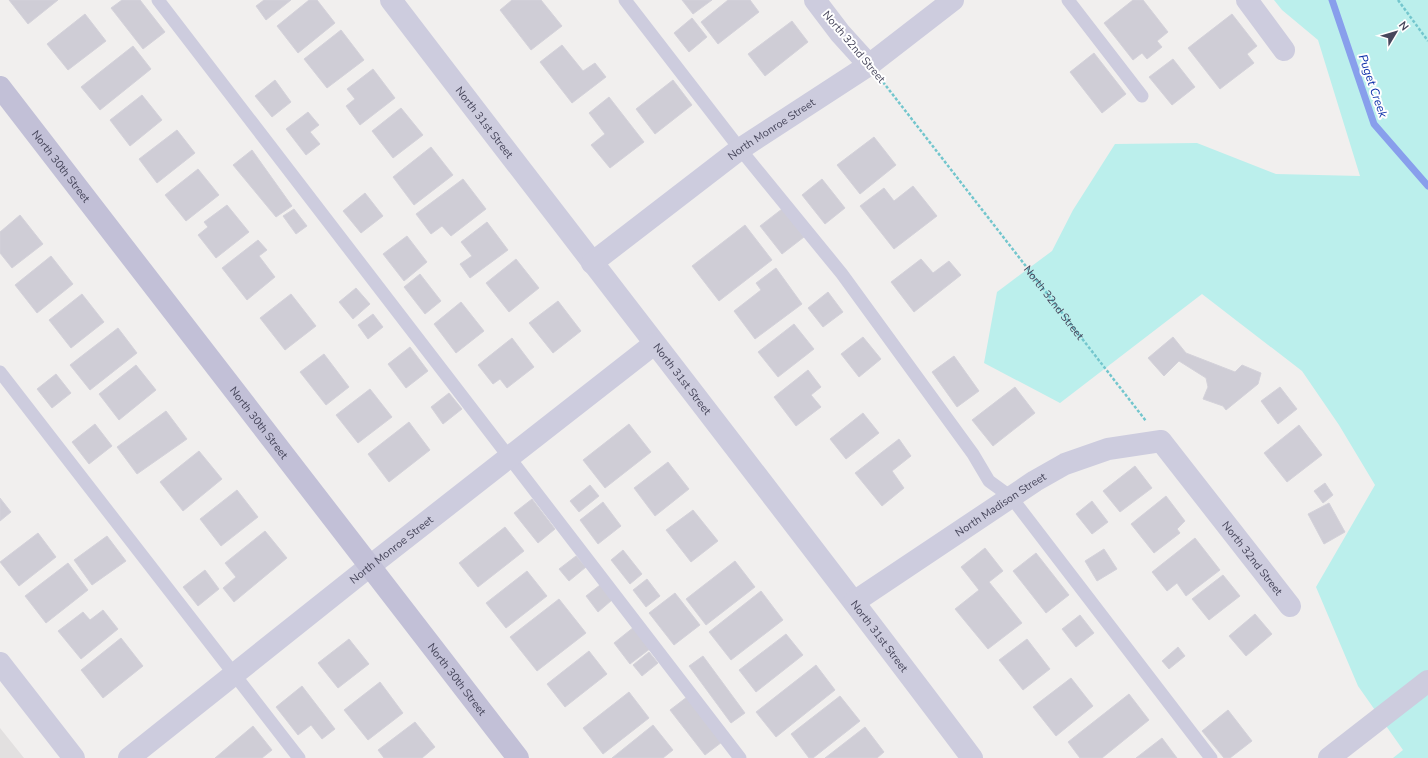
<svg xmlns="http://www.w3.org/2000/svg" width="1428" height="758" viewBox="0 0 1428 758" font-family="'Nunito Sans',sans-serif">
<style>
.education{fill:#e2e0e0}
.green{fill:#bbefec}
.lines{fill:none;stroke-linecap:round;stroke-linejoin:round}
.stream{stroke:#889fec;stroke-width:7}
.building{fill:#cfcdd6;stroke:#d4d2da}
.path{stroke:#73c6cd;stroke-width:2.5;stroke-dasharray:3 2;stroke-linecap:butt}
.service{stroke:#cdccde;stroke-width:13}
.minor{stroke:#cdccde;stroke-width:22}
.tertiary{stroke:#cdccde;stroke-width:22}
.secondary{stroke:#c2c0d7;stroke-width:22}
.labels{text-anchor:middle;dominant-baseline:central;stroke-width:4;stroke-linejoin:round;paint-order:stroke}
.street-label{font-size:11px;fill:#47465b;stroke:#fff}
.water-label{font-size:12px;font-style:italic;fill:#0c2fa9;stroke:#fff}
</style>
<rect width="100%" height="100%" fill="#f1efee"/>
<!-- education -->
<polygon class="education" points="0,728 24,758 0,758"/>
<!-- green -->
<polygon class="green" points="1274,0 1428,0 1428,758 1393,758 1403,750 1358,686 1316,587 1375,485 1339,425 1302,371 1202,294 1060,403 984,363 997,292 1052,251 1073,210 1115,144 1197,143 1276,174 1360,176 1318,40 1282,10"/>
<g class="lines">
<!-- stream -->
<polyline class="stream" points="1332,0 1374,124 1428,186"/>
</g>
<!-- building -->
<g class="building">
<polygon points="9,0 58,0 28,24"/>
<polygon points="122,0 140,0 165,32 143,49 111,8"/>
<polygon points="264,0 291,0 266,20 256,6"/>
<polygon points="309,0 317,0 335,23 298,53 277,26"/>
<polygon points="512,0 541,0 562,26 531,50 500,10"/>
<polygon points="682,0 712,0 693,14"/>
<polygon points="728,0 750,0 759,12 718,44 701,22"/>
<polygon points="1133,0 1143,0 1168,32 1157,41 1162,47 1147,59 1142,53 1133,60 1104,23"/>
<polygon points="85,14 106,41 68,70 47,44"/>
<polygon points="1232,14 1257,46 1247,54 1254,63 1220,89 1188,48"/>
<polygon points="692,18 707,37 689,52 674,33"/>
<polygon points="792,21 808,42 765,76 748,54"/>
<polygon points="341,30 364,60 327,88 304,59"/>
<polygon points="562,45 583,71 595,63 606,77 572,103 540,62"/>
<polygon points="133,46 151,69 100,110 81,87"/>
<polygon points="1094,53 1126,94 1102,113 1070,72"/>
<polygon points="1173,59 1195,87 1172,105 1149,77"/>
<polygon points="373,69 395,98 360,125 346,106 355,99 347,89"/>
<polygon points="275,80 291,102 272,117 255,96"/>
<polygon points="673,80 692,105 655,134 636,109"/>
<polygon points="142,95 162,120 130,146 110,120"/>
<polygon points="609,97 644,142 610,168 591,145 605,134 589,113"/>
<polygon points="401,108 423,135 393,158 372,131"/>
<polygon points="308,112 319,125 310,132 320,144 306,155 286,129"/>
<polygon points="177,130 195,153 157,183 139,159"/>
<polygon points="874,137 896,165 860,194 837,165"/>
<polygon points="431,147 453,175 414,205 393,177"/>
<polygon points="252,150 292,206 276,217 233,165"/>
<polygon points="198,169 219,195 186,221 165,195"/>
<polygon points="463,179 486,209 451,236 442,226 431,234 416,214"/>
<polygon points="822,179 845,208 825,224 802,195"/>
<polygon points="913,186 937,216 894,249 860,206 884,188 894,201"/>
<polygon points="365,193 383,216 361,233 343,211"/>
<polygon points="227,205 249,232 216,258 198,235 208,227 204,222"/>
<polygon points="294,209 307,226 296,234 283,216"/>
<polygon points="782,209 804,237 782,254 760,226"/>
<polygon points="20,215 43,244 12,268 0,253 0,232"/>
<polygon points="487,222 508,250 470,278 460,264 472,256 461,242"/>
<polygon points="745,225 772,260 719,301 692,266"/>
<polygon points="407,236 427,262 404,281 383,254"/>
<polygon points="258,240 267,250 259,256 275,277 247,300 222,268"/>
<polygon points="51,256 73,284 37,313 15,285"/>
<polygon points="516,259 539,288 509,312 486,283"/>
<polygon points="921,259 933,273 949,261 961,275 914,312 891,282"/>
<polygon points="776,268 802,304 755,339 734,311 761,290 756,283"/>
<polygon points="420,274 441,301 425,314 404,287"/>
<polygon points="356,288 370,304 353,319 339,302"/>
<polygon points="828,292 843,312 823,327 808,308"/>
<polygon points="82,294 104,322 71,348 49,320"/>
<polygon points="291,294 316,326 285,350 260,318"/>
<polygon points="558,301 581,331 553,353 529,323"/>
<polygon points="461,302 484,331 456,353 434,324"/>
<polygon points="373,314 383,327 368,339 358,325"/>
<polygon points="794,324 814,349 778,377 758,352"/>
<polygon points="118,328 137,353 90,390 70,365"/>
<polygon points="863,337 881,359 859,377 841,354"/>
<polygon points="1173,337 1186,353 1235,372 1242,365 1261,373 1258,384 1226,410 1223,406 1203,399 1208,387 1206,378 1179,361 1164,376 1148,358"/>
<polygon points="512,338 534,367 507,388 500,379 493,384 478,365"/>
<polygon points="410,347 428,371 406,388 388,364"/>
<polygon points="324,354 349,387 326,405 300,372"/>
<polygon points="954,356 979,391 957,407 932,372"/>
<polygon points="136,365 156,390 119,420 99,394"/>
<polygon points="808,370 821,387 811,395 821,407 796,426 774,397"/>
<polygon points="56,374 71,393 52,408 37,389"/>
<polygon points="1015,387 1035,413 993,446 972,420"/>
<polygon points="1280,387 1297,409 1278,424 1261,401"/>
<polygon points="370,389 392,417 358,443 336,415"/>
<polygon points="449,393 462,409 443,424 431,407"/>
<polygon points="166,411 187,439 137,474 117,447"/>
<polygon points="863,413 879,433 846,459 830,439"/>
<polygon points="409,422 430,450 389,482 368,454"/>
<polygon points="95,424 112,446 89,464 72,442"/>
<polygon points="629,424 651,452 605,488 583,460"/>
<polygon points="1299,425 1322,455 1287,482 1264,453"/>
<polygon points="899,439 911,456 892,471 904,488 882,506 855,473"/>
<polygon points="199,451 222,479 183,511 160,482"/>
<polygon points="668,462 689,489 655,516 634,488"/>
<polygon points="1135,466 1152,488 1120,512 1103,491"/>
<polygon points="1325,483 1333,495 1323,503 1314,491"/>
<polygon points="590,485 599,496 579,512 570,501"/>
<polygon points="237,490 258,517 221,546 200,519"/>
<polygon points="1166,496 1185,521 1177,529 1180,533 1154,553 1131,524"/>
<polygon points="0,498 11,512 0,521"/>
<polygon points="532,499 555,529 538,543 514,513"/>
<polygon points="1092,501 1108,522 1092,534 1076,514"/>
<polygon points="603,502 621,526 598,544 580,520"/>
<polygon points="1329,503 1345,532 1324,544 1308,514"/>
<polygon points="693,510 718,541 691,562 666,530"/>
<polygon points="505,527 524,551 478,587 459,563"/>
<polygon points="265,531 287,558 234,602 223,588 236,577 225,563"/>
<polygon points="38,533 56,557 19,586 0,562"/>
<polygon points="107,536 126,561 92,585 74,560"/>
<polygon points="1195,538 1220,570 1186,596 1177,583 1167,591 1152,572"/>
<polygon points="985,548 1003,571 989,582 1022,623 988,649 955,609 979,590 961,567"/>
<polygon points="1104,549 1117,569 1097,581 1085,561"/>
<polygon points="623,550 642,574 630,584 611,560"/>
<polygon points="1036,553 1069,595 1046,613 1013,571"/>
<polygon points="576,556 586,567 569,581 559,569"/>
<polygon points="735,561 755,587 706,625 686,599"/>
<polygon points="68,563 88,590 46,623 25,596"/>
<polygon points="205,570 219,589 198,606 183,587"/>
<polygon points="527,571 547,596 506,628 486,603"/>
<polygon points="1223,575 1240,596 1209,620 1192,599"/>
<polygon points="647,579 660,596 646,607 633,590"/>
<polygon points="600,585 612,600 598,612 586,596"/>
<polygon points="761,591 783,620 731,660 709,632"/>
<polygon points="675,593 700,625 674,645 649,613"/>
<polygon points="559,599 586,633 537,671 510,637"/>
<polygon points="103,610 118,629 81,659 58,631 83,612 90,620"/>
<polygon points="1255,614 1272,634 1246,656 1229,636"/>
<polygon points="1080,615 1094,633 1076,647 1062,629"/>
<polygon points="634,627 651,648 630,664 614,643"/>
<polygon points="786,634 803,655 756,692 739,670"/>
<polygon points="121,638 143,666 103,698 81,670"/>
<polygon points="349,639 369,664 338,688 318,663"/>
<polygon points="1027,639 1050,669 1023,690 999,660"/>
<polygon points="1178,647 1185,656 1169,669 1162,661"/>
<polygon points="589,651 607,674 565,707 547,684"/>
<polygon points="649,652 658,663 642,676 633,665"/>
<polygon points="703,656 745,713 731,723 689,666"/>
<polygon points="816,665 835,690 776,737 756,712"/>
<polygon points="1071,678 1093,706 1056,736 1033,707"/>
<polygon points="380,682 403,713 368,740 344,710"/>
<polygon points="302,686 335,729 322,739 311,725 298,735 276,707"/>
<polygon points="629,692 649,718 603,754 583,728"/>
<polygon points="1129,694 1149,720 1102,758 1080,758 1068,742"/>
<polygon points="840,696 860,721 813,758 809,758 791,734"/>
<polygon points="687,697 722,742 705,755 670,710"/>
<polygon points="1228,710 1252,741 1230,758 1224,758 1202,731"/>
<polygon points="415,722 435,747 422,758 384,758 378,750"/>
<polygon points="653,725 673,750 663,758 612,758"/>
<polygon points="253,726 272,750 262,758 215,758"/>
<polygon points="865,727 884,752 877,758 825,758"/>
<polygon points="1162,738 1177,758 1136,758"/>
</g>
<g class="lines">
<!-- path -->
<g class="path">
<polyline points="1398,0 1428,41"/>
<path id="s1" d="M883 82 1146 421"/>
</g>
<!-- service -->
<g class="service">
<polyline points="158,0 740,758"/>
<polyline points="625,0 740,149 842,274 973,454 989,481 1011,497 1211,758"/>
<polyline points="1068,0 1142,96"/>
<polyline points="0,372 299,758"/>
</g>
<!-- minor -->
<g class="minor">
<path id="s2" d="M391 0C584 253 781 504 972 758"/>
<polyline points="815,0 840,33 869,65"/>
<polyline points="1247,0 1284,50"/>
<path id="s3" d="M592 263 740 149 869 65 953 0"/>
<path id="s4" d="M854 602 1035 481 1065 464 1108 449 1161 441 1290 606"/>
<polyline points="0,663 74,758"/>
<path id="s5" d="M129 758 370 566 654 344"/>
</g>
<!-- tertiary -->
<polyline class="tertiary" points="1329,758 1428,681"/>
<!-- secondary -->
<path class="secondary" id="s6" d="M0 87 518 758"/>
</g>
<g class="labels">
<!-- street labels -->
<g class="street-label">
<text transform="translate(854 47) rotate(50)">North 32nd Street</text>
<text stroke="none"><textPath href="#s2" startOffset="154">North 31st Street</textPath></text>
<text stroke="none"><textPath href="#s3" startOffset="224">North Monroe Street</textPath></text>
<text stroke="none"><textPath href="#s6" startOffset="100">North 30th Street</textPath></text>
<text stroke="none"><textPath href="#s1" startOffset="279">North 32nd Street</textPath></text>
<text stroke="none"><textPath href="#s2" startOffset="478">North 31st Street</textPath></text>
<text stroke="none"><textPath href="#s6" startOffset="424">North 30th Street</textPath></text>
<text stroke="none"><textPath href="#s4" startOffset="176">North Madison Street</textPath></text>
<text stroke="none"><textPath href="#s5" startOffset="335">North Monroe Street</textPath></text>
<text stroke="none"><textPath href="#s4" startOffset="500">North 32nd Street</textPath></text>
<text stroke="none"><textPath href="#s2" startOffset="802">North 31st Street</textPath></text>
<text stroke="none"><textPath href="#s6" startOffset="748">North 30th Street</textPath></text>
</g>
<!-- water labels -->
<g class="water-label">
<text transform="translate(1373 86) rotate(71)">Puget Creek</text>
</g>
</g>
<!-- north arrow -->
<g transform="translate(1396 32) rotate(52)" stroke="#ffffff" stroke-width="3" paint-order="stroke">
<path d="M0-3L7 15L0 10L-7 15Z" fill="#47465b"/>
<text y="-6" font-size="11" font-weight="bold" text-anchor="middle" fill="#47465b">N</text>
</g>
</svg>
